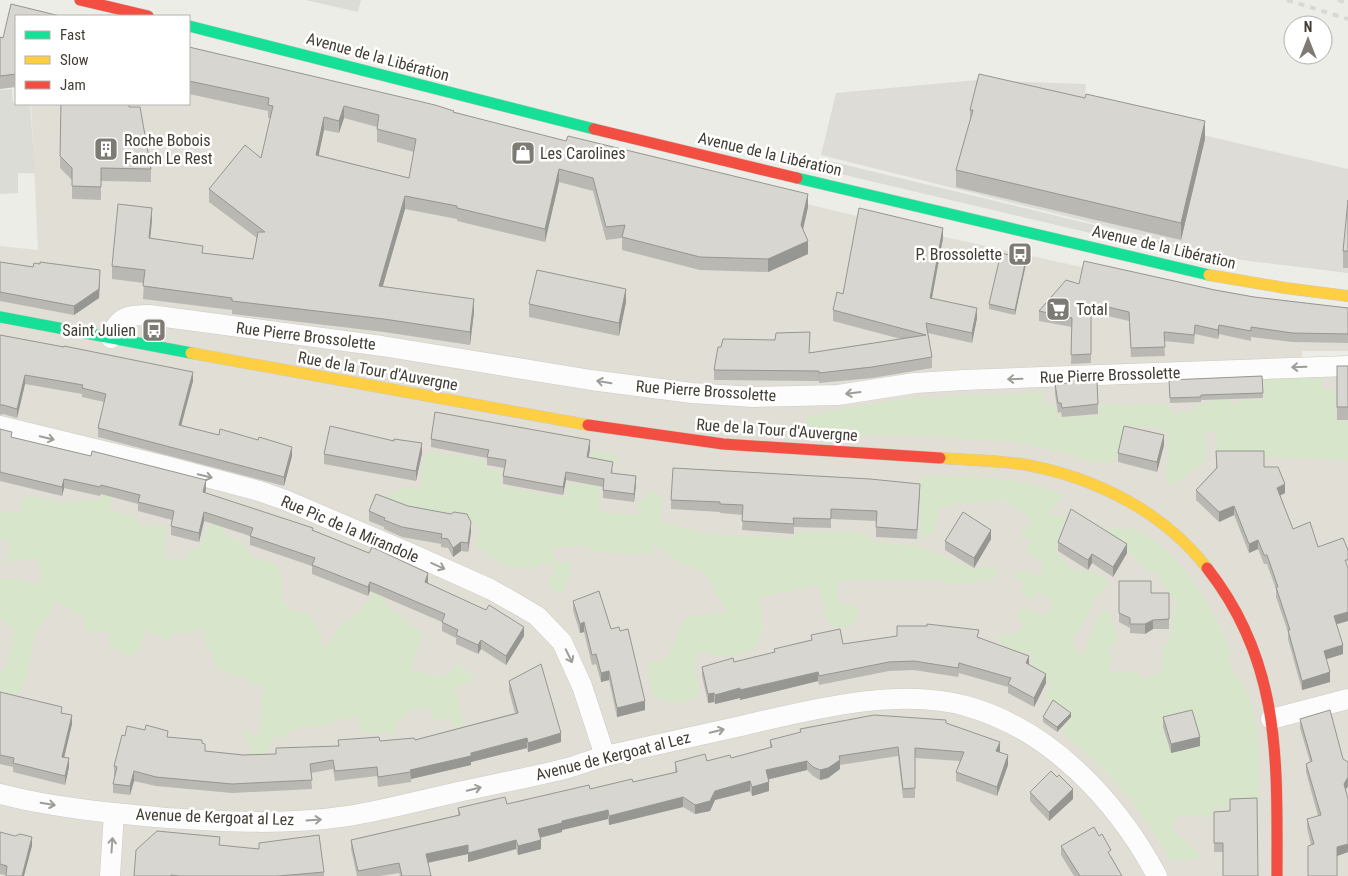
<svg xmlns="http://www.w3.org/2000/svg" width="1348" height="876" viewBox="0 0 1348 876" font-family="'Roboto Condensed',sans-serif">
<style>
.residential{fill:#e1dfd5}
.industrial{fill:#dddcd6}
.green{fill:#d7e6ca}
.parking{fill:#dcdcd7}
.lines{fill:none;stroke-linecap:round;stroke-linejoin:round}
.street-casing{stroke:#cbcac5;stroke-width:21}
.fast-casing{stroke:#cccabf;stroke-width:12}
.slow-casing{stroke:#cccabf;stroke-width:12}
.jam-casing{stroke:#cccabf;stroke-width:12}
.street{stroke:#fcfcfc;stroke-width:20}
.fast{stroke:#16e098;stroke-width:11}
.slow{stroke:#ffcf43;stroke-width:11}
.jam{stroke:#f24e42;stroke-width:11}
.rail{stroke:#d8d8d7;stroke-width:4;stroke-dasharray:6 6;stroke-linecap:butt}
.wall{fill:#b9b8b3;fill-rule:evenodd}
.shaded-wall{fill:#969692}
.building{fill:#d7d6d0;stroke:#969692;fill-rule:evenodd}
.oneway{stroke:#9f9d98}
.labels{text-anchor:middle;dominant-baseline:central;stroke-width:5;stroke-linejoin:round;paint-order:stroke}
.street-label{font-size:16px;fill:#423e35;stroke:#fff}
.poi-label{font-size:16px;fill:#423e35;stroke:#fff;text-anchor:start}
</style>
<rect width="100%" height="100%" fill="#edede8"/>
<!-- residential -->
<polygon class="residential" points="189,56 945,237 1218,297 1348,313 1348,351 1302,351 1302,371 1348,372 1348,876 0,876 0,246 38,250 31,104 189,104"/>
<!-- industrial -->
<polygon class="industrial" points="978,80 1086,84 1084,107 1348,169 1348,273 1242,260 821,155 836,93"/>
<!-- green -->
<g class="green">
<path d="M1322 375 1323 390H1336V421H1348V461L1236 455 1218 452 1216 431 1205 430C1204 440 1210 458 1202 465 1198 468 1192 470 1188 474 1182 478 1179 483 1171 485L1166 480C1164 458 1183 426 1147 427 1139 427 1132 427 1124 429L1115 460 1106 463 1091 462 1066 453 1015 442 921 436 833 435 806 426V417L849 407 904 399 1043 392 1044 404H1054L1057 413 1062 418 1099 415 1100 403 1123 405 1154 404 1169 405 1172 413 1194 412 1196 405 1214 401 1213 385 1229 378 1230 404 1234 405 1242 400H1264L1263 379Z"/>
<path d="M593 450 619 455 615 463 601 464 599 512 637 515 639 503 652 490 663 500 661 522 707 534 791 538 798 532H859L873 541 921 547 974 570 986 565 999 572 992 580 949 585 942 580H838V598L843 605 858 606 857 621 848 627 835 628 826 620 823 600 818 585 760 597C761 614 769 639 750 651 746 653 739 654 735 655 723 658 717 658 706 652L696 656 695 669 700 694 685 703 660 700 652 694 648 671 651 663 667 659 684 621 690 617 719 613 724 614 727 612 705 573 676 560 660 547 654 546V553L628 554 595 552 583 545 553 548 554 562H570L572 568 563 594 558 593 548 585 556 568 544 562 538 569 505 566 474 545 481 530 467 517 388 504 385 497 405 488 423 487 421 471 424 457 431 452 484 460 486 468 502 471 500 482 503 487 566 498 568 483 586 486Z"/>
<path d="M106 476 114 479 110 510 134 516 140 525 167 527 164 558 184 561 188 551 199 549 208 528 228 510 223 535 243 543 252 557 275 563 283 582C278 595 284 601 291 611L307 612 318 627 323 651 342 623 356 614 369 601 386 560 400 565 384 603 423 634 411 670 444 677 459 664 475 678 451 692 457 694 464 727 455 728 449 718 433 720 430 710 413 709 397 721 396 733H360L358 717 338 719 329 725 296 728 288 733 283 738 273 737 269 752 261 761 250 759 251 744 246 743 242 730H248L253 737 258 738 264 686 254 685 242 677 233 675 218 668 214 662 212 652 206 645 201 627 194 633H176L165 640 155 634 145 631 140 647 133 658 111 647 107 630 87 633 84 626V617L55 601C52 606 50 613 46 618 44 621 41 624 39 628 27 649 33 676 17 695L1 692 0 674 7 665 14 631 0 619V581C12 575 28 581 39 587L42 572 36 558 6 562 11 542 0 538V511L18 514 25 496 61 502 100 500Z"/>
<path d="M930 476C974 476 1023 477 1063 495L1052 512 1054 516 1062 515 1068 518 1060 532 1055 550 1071 570 1091 571 1110 581 1095 599 1091 610 1072 641 1079 655 1085 653 1096 618 1107 609 1118 637 1109 651 1112 660 1109 673 1133 671 1145 678 1160 674 1163 666 1161 651 1168 644 1171 628V616L1176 603 1157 575 1141 564 1124 548 1103 533C1115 525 1118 527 1131 531L1133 528C1173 547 1199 584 1218 623 1221 631 1226 639 1229 647 1231 652 1228 657 1229 662 1231 673 1241 679 1245 688 1262 724 1260 767 1258 805L1216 807 1214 817 1178 815 1174 823 1173 831 1198 852 1199 858 1171 861C1157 837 1141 812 1122 790 1104 768 1082 750 1061 731L1071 718 1068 708 1044 698 1052 680H1046L1030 667 1034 656 1023 651 1017 661C1011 650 1006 643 993 639L1003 635 1019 633 1025 624 1017 621 1019 608H1025L1029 612 1035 611 1043 616 1050 611 1052 600 1037 592 1033 600 1020 592 1025 583 1013 576 1024 570 1032 574 1041 575 1043 564 1030 556 1025 548 1032 543 1022 534V528L1033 523 1022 512 1003 501 973 503H954L939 509 935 532 926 537H920L919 479Z"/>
</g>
<!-- parking -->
<g class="parking">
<polygon points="306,0 361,0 358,12"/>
<polygon points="12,89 13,103 30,104 35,173 18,173 18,193 0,194 0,90"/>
<polygon points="817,158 1181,246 1179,254 815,168"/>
</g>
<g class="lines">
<!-- street casing -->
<g class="street-casing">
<g id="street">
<path d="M111 338C117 316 129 315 150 315L382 346 591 380 692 393 753 397 838 395 915 383 964 380 1348 366"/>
<polyline points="0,426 165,466 259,491 285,500 414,555 490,589 515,603 537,616 562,642 582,686 605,756"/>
<polyline points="1271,719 1348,699"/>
<path d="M0 794C54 808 111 813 167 818 227 822 288 825 348 816 385 810 422 800 458 792 495 784 532 777 568 768 582 764 596 758 610 755 650 746 691 737 732 728 803 712 894 686 966 706 1050 729 1117 801 1157 876"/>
<polyline points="110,876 114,813"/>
</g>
</g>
<!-- fast casing -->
<g class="fast-casing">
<g id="fast">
<polyline points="189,26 594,129"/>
<polyline points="797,178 1209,275"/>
<polyline points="0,317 191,353"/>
</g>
</g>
<!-- slow casing -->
<g class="slow-casing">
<g id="slow">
<polyline points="1209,275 1285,288 1348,296"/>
<polyline points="191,353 588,425"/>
<path d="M940 458C969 460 998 460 1027 465 1096 478 1164 512 1207 568"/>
</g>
</g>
<!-- jam casing -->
<g class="jam-casing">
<g id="jam">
<polyline points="80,0 148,16"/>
<polyline points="594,129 797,178"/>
<polyline points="588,425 723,444 940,458"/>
<path d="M1207 568C1282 663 1277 762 1277 876"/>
</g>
</g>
<!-- street -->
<use href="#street" class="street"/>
<!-- fast -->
<use href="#fast" class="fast"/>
<!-- slow -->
<use href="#slow" class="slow"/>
<!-- jam -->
<use href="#jam" class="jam"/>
<!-- rail -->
<g class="rail">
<polyline points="1287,0 1348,19"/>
<polyline points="1338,0 1348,3"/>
</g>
</g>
<!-- wall -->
<g class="wall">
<polygon points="16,16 16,87 0,89 0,37 3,38"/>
<path d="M189 47 454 112 808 207 803 229 808 254 768 272 700 270 622 250V238L606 240 593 191 559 182 545 242 457 221V219L405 209 383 286 474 312 470 345 384 332 232 314V310L143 299 144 283 112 279V266L152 220 150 238 203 253 253 259 257 238 209 202V189L261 158 271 118H268V111L189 94ZM344 118 377 127V142L414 152 409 178 318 155 324 130 339 133Z"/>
<polygon points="61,104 129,107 151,169 151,182 101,181 101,200 72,199 72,180 60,168"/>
<polygon points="970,110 1205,139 1181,240 956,187 956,170 970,120"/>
<polygon points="1348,200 1348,268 1343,268 1343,251"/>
<polygon points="943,238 932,298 977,318 972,343 928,333 932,357 932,368 872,378 819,383 819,381 714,380 714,370 809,353 901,339 833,321 833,310 843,294"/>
<polygon points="0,262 100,280 99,298 74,315 0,301"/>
<polygon points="1026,264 1015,315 989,309 989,304"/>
<polygon points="1079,284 1215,290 1254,297 1348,308 1348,343 1292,342 1251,337 1251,341 1219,334 1218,339 1195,334 1194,344 1164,341 1165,356 1131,357 1129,321 1091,312 1091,363 1071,364 1072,327 1039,321 1039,311"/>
<polygon points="626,302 619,336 529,317 529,304"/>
<polygon points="0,335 193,381 181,425 292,456 284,486 98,437 98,428 104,402 82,397 82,394 25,384 17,418 3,414 0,415"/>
<rect x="1337" y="366" width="11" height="54"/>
<polygon points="1262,376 1263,398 1201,400 1201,402 1170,403 1169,384"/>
<polygon points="1091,381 1098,404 1098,414 1062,417 1061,412 1058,413 1055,394 1055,384"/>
<polygon points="0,429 12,438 206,489 205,493 313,530 428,582 428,584 524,636 506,665 481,649 478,654 456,644 456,638 442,631 442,622 370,591 368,596 312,574 312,566 250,545 250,536 204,521 199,542 171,535 171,526 172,520 138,511 138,504 101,494 100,496 64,488 62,496 0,481"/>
<polygon points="431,439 590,449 588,458 613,470 612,473 636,484 634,502 603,498 603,487 566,480 563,495 503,484 503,476 504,468 487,465 487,458 431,447"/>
<polygon points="1164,445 1157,472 1118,462 1118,453"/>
<polygon points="1216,451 1264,467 1285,493 1280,495 1293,529 1336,624 1343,654 1326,659 1330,682 1302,690 1288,639 1288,632 1276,597 1276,589 1267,564 1264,564 1258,549 1249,553 1234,515 1219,522 1196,500 1196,490 1216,468"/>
<polygon points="422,453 416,481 324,464 324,454"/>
<polygon points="920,493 917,539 876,537 876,521 831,519 831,528 794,527 794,534 742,530 743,515 720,513 720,512 671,509 671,500"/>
<polygon points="369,511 471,532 468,552 461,551 453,557 448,548 441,547 441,544 402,537 384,529 384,527 369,521"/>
<polygon points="991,539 974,568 945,550 945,541"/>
<polygon points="1058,542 1127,553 1113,577 1092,563 1088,570 1058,551"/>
<polygon points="1119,581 1151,593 1169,593 1169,629 1153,629 1145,634 1130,633 1130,628 1119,622"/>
<polygon points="573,601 611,629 645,710 617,717 609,680 601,682 596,664 592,665 584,632 580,633 573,610"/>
<polygon points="811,635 843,644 979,638 1029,664 1046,683 1034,707 1008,693 1008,687 959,673 958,677 914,670 889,671 819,685 818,681 740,700 740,698 715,704 714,702 708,703 702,676 702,667 734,662 774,653 774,649 811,640"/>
<polygon points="509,681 561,742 528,752 527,748 471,762 471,765 411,779 411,782 378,787 377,776 335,781 333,769 311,773 312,789 232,793 156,786 134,781 130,795 113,793 113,784 115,776 114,776 114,766 168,737 202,743 205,751 243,755 276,754 338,746 338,740 380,741 415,740 515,713 509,691"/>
<polygon points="0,692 62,713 72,724 64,758 69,767 65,785 13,772 13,767 0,764"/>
<polygon points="1043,717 1071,717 1057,732 1043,722"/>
<polygon points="1163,717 1200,746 1171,753 1163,727"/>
<polygon points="1300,719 1346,790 1348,799 1348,852 1337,856 1311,845 1307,828 1307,819 1318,816 1306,772 1306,764 1310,762 1300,728"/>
<polygon points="946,723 1000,751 999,752 1008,765 997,796 956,781 956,772 960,761 915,758 915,798 903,798 898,756 840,765 840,769 828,778 820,780 813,776 807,770 769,779 769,791 752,796 750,791 715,800 710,811 695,814 683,807 609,825 608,819 562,830 562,832 540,838 541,849 518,855 516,849 468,862 468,854 428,863 431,876 400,876 399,873 380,876 357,876 351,849 351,840 458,815 458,808 507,804 590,789 633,782 675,772 675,762 707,761 731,758 770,748 770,740 800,733 800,729"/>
<polygon points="1030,792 1073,799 1049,821 1030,801"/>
<polygon points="1257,798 1223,852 1214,852 1214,812 1230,811"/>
<polygon points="0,832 32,846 6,875 0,874"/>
<polygon points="220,845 324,872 324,876 134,876"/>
<polygon points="1061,846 1111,856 1122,876 1074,876 1061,855"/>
</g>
<!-- shaded-wall -->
<g class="shaded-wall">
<polygon points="344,106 344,118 339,133 339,121"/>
<polygon points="324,117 324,130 316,168 316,155"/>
<polygon points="1205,121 1205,139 1181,240 1181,223"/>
<polygon points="559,169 559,182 545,242 545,229"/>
<polygon points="808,194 808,207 801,238 801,225"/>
<polygon points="405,196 405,209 379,299 379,286"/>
<polygon points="152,208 152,220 149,251 149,238"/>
<polygon points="943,228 943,238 930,308 930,298"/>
<polygon points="808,241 808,254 768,272 768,259"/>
<polygon points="1026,259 1026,264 1015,315 1015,310"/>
<polygon points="100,270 100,280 99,298 74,315 74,306"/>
<polygon points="626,289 626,302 619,336 619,323"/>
<polygon points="474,299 474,312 470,345 470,332"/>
<polygon points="977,308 977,318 972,343 972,333"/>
<polygon points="1219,325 1219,334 1218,339 1218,330"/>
<polygon points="193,372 193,381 179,434 179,425"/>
<polygon points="25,375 25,384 17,418 17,409"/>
<polygon points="1164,435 1164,445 1157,472 1157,462"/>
<polygon points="590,440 590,449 587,466 587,457"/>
<polygon points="422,443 422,453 416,481 416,471"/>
<polygon points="292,447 292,456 284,486 284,477"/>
<polygon points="566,472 566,480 563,495 563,487"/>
<polygon points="636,476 636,484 634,502 634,494"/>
<polygon points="64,479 64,488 62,496 62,487"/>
<polygon points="206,480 206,489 203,501 203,492"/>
<polygon points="1285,484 1285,493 1277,497 1277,488"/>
<polygon points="1234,506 1234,515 1219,522 1219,512"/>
<polygon points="204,512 204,521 199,542 199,533"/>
<polygon points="471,522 471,532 468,552 468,543"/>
<polygon points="991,530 991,539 974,568 974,558"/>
<polygon points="1258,540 1258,549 1249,553 1249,544"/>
<polygon points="461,542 461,551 453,557 453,548"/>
<polygon points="1127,544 1127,553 1113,577 1113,567"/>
<polygon points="1092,554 1092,563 1088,570 1088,560"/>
<polygon points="428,573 428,582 425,592 425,582"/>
<polygon points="370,582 370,591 368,596 368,587"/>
<polygon points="1348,612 1348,621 1334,625 1334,616"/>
<polygon points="1153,620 1153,629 1145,634 1145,624"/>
<polygon points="584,622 584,632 580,633 580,624"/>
<polygon points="524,627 524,636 506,665 506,656"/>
<polygon points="481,640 481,649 478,654 478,645"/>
<polygon points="1343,645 1343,654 1324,660 1324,651"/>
<polygon points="1029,656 1029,665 1026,663"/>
<polygon points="609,671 609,680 601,682 601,673"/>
<polygon points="818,672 818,681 740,700 740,690"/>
<polygon points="1330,672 1330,682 1302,690 1302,681"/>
<polygon points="1046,674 1046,683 1034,707 1034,698"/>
<polygon points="740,688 740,698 715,704 715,695"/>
<polygon points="714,693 714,702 708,703 708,694"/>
<polygon points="645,701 645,710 617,717 617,708"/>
<polygon points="1071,713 1071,717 1057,732 1057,727"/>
<polygon points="72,715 72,724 62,766 62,757"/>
<polygon points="561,733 561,742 528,752 528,743"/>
<polygon points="1200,737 1200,746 1171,753 1171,744"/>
<polygon points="527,738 527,748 471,762 471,765 411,779 410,770"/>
<polygon points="1000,742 1000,751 996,760 996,751"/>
<polygon points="1008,755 1008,765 997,796 997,787"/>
<polygon points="69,758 69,767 65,785 65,776"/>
<polygon points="840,760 840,769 828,778 820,780 820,770"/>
<polygon points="807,761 807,770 766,780 766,770"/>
<polygon points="134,771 134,781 130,795 130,786"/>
<polygon points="1348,777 1348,786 1344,793 1344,784"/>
<polygon points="750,781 750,791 715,800 710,811 695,814 695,805 715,791"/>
<polygon points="769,782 769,791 752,796 752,787"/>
<polygon points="1073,789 1073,799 1049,821 1049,812"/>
<polygon points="683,797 683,807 609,825 609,816"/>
<polygon points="608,810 608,819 562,830 562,832 538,838 538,829 562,821"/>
<polygon points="32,837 32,846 24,876 22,876"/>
<polygon points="516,840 516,849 468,862 468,853"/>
<polygon points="541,840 541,849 518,855 518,846"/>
<polygon points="1348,844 1348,852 1337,856 1337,847"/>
<polygon points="468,845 468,854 426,863 426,854"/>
</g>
<!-- building -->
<g class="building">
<polygon points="11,4 60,16 16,16 16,74 0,76 0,37 3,38"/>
<path d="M189 47 435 105 454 111 453 112 566 141 568 136 808 194 801 225 808 241 768 259 700 257 622 237 625 225 606 227 593 178 559 169 545 229 457 208V206L405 196 379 286 474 299 470 332 384 319 232 301V298L143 286 145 270 112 266 118 204 152 208 149 238 203 246 202 253 253 259 258 232H265L209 189 245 145 261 158 273 106 268 105 269 98 189 81ZM344 106 379 115 377 129 416 139 409 178 316 155 324 117 339 121Z"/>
<polygon points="979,74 1085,98 1086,94 1205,121 1181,223 956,170 973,110 970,110"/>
<polygon points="61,104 129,104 129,107 140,107 151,169 101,168 101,187 72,186 72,168 60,156"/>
<polygon points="1348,200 1348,251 1343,251"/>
<polygon points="859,208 943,228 930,298 977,308 972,333 926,323 932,357 872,367 819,373 819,371 714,370 718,347 721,347 723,339 775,340 776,333 810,332 809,353 926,335 833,310 837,292 843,294"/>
<polygon points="1001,253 1026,259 1015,310 989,304"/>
<polygon points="1084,261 1215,290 1254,297 1348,308 1348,334 1292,333 1251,327 1251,331 1219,325 1218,330 1195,325 1194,335 1164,332 1165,347 1131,348 1129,312 1091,303 1091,354 1071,355 1072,318 1039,311 1066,280 1079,284"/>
<polygon points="0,262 33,267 34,263 40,264 40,262 100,270 99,289 74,306 0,292"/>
<polygon points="537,270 626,289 619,323 529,304"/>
<polygon points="0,335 64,347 64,346 193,372 179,425 219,435 220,429 258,440 259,437 292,447 284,477 98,428 106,394 82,388 83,385 25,375 17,409 3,405 0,405"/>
<rect x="1337" y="366" width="11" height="41"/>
<polygon points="1262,376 1263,393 1201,395 1201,397 1170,398 1169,380"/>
<polygon points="1091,378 1091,381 1097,381 1098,404 1062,408 1061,403 1058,403 1055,384 1070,383 1070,379"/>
<polygon points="435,412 590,440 587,457 613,462 611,473 636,476 634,494 603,490 604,479 566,472 563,487 503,476 506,460 487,457 489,450 431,439"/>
<polygon points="330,426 394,441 394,439 422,443 416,471 324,454"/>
<polygon points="1124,426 1164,435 1157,462 1118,453"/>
<polygon points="0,429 12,432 11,437 91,456 92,451 206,480 203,492 313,528 312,530 369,553 372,547 428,573 425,582 486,610 489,605 524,627 506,656 481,640 478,645 456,635 458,630 442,622 445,614 370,582 368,587 312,565 315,558 250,536 253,528 204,512 199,533 171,526 174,511 138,502 140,495 101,485 100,487 64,479 62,487 0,472"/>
<polygon points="1216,451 1264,451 1264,467 1278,467 1285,484 1277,488 1293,529 1310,522 1318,547 1343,538 1348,550 1348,560 1345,560 1348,568 1348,612 1334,616 1343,645 1324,651 1330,672 1302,681 1288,630 1290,630 1276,587 1278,587 1267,555 1264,555 1258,540 1249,544 1234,506 1219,512 1196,490 1217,468"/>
<polygon points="673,468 870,479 920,484 917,530 876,527 877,511 831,509 831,519 793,518 794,524 742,521 743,505 720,504 720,502 671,500"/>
<polygon points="376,494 408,506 451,514 454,512 467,514 471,522 468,543 461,542 453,548 448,539 441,538 442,534 402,527 384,520 385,518 369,511"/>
<polygon points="1071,509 1127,544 1113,567 1092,554 1088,560 1058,542"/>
<polygon points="963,512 991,530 974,558 945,541"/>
<polygon points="1119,581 1151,581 1151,593 1169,593 1169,619 1153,620 1145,624 1130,624 1130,618 1119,613"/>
<polygon points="599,591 611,629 619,627 620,631 628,629 645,701 617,708 609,671 601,673 596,654 592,655 584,622 580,624 573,601"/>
<polygon points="927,624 979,630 977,637 1029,656 1026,663 1046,674 1034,698 1008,684 1011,678 959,663 958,668 914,661 889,662 819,676 818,672 740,690 740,688 715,695 714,693 708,694 702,667 733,658 734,662 775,652 774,649 812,640 811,635 840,629 843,644 897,636 897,626 927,626"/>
<polygon points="541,664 561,733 528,743 527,738 471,753 471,756 410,770 411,772 378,777 377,767 335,771 333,760 310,764 312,780 232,784 156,777 134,771 130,786 113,784 117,767 114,766 122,735 125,736 127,726 145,730 146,725 168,731 167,737 202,740 202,743 205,744 205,751 243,755 276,754 276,748 339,746 338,740 379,737 380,741 414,738 415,740 518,713 509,681"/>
<polygon points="0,692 62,707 61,713 72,715 62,757 69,758 65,776 13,763 14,758 0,755"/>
<polygon points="1053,700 1071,713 1057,727 1043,717"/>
<polygon points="1192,710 1200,737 1171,744 1163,717"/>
<polygon points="1330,710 1343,759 1348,762 1348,777 1344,784 1348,799 1348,844 1337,847 1337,876 1308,876 1308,846 1314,844 1307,819 1321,815 1306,764 1312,761 1300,719"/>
<polygon points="874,715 946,720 946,723 1000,742 996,751 1008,755 997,787 956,772 964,752 915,748 915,788 903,789 898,747 839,756 840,760 828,768 820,770 813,767 807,761 766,770 769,782 752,787 750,781 715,791 710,801 695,805 683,797 609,816 608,810 562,821 562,823 538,829 541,840 518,846 516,840 468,853 468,845 426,854 431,876 402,876 399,863 358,871 351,840 460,815 458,808 505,797 507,804 589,785 590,789 632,779 633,782 677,772 675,762 705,754 707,761 730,755 731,758 772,747 770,740 801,732 800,729"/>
<polygon points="1051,771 1057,777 1059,775 1073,789 1049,812 1030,792"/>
<polygon points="1257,798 1258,876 1223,876 1223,843 1214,843 1214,812 1230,811 1230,799"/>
<polygon points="1094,827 1099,836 1102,834 1111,850 1108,852 1122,876 1080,876 1061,846"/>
<polygon points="157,831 220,837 219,845 259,849 259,843 319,835 324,872 278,876 180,876 171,875 171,876 134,876 136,850"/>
<polygon points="0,832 15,836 20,834 32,837 22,876 6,876 7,866 0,864"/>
</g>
<!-- one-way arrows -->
<defs><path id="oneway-shaft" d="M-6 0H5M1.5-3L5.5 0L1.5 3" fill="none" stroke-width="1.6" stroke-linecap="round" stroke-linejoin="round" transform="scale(1.25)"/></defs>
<g class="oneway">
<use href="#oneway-shaft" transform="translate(1299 367) rotate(178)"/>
<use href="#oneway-shaft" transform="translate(1015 379) rotate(178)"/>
<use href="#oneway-shaft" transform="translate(604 382) rotate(-171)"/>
<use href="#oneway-shaft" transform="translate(853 393) rotate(173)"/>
<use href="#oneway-shaft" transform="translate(47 438) rotate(14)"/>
<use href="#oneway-shaft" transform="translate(205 476) rotate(14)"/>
<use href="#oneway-shaft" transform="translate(438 566) rotate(24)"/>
<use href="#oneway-shaft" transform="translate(569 656) rotate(64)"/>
<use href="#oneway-shaft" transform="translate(717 731) rotate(-13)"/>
<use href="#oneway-shaft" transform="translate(474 789) rotate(-13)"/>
<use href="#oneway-shaft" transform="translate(48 804) rotate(9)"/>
<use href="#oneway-shaft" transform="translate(314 820) rotate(-4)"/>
<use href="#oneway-shaft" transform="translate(112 845) rotate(-86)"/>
</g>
<!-- icons -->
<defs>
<g id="building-square" transform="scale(1.25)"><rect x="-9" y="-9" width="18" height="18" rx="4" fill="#7e7b74" stroke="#fff"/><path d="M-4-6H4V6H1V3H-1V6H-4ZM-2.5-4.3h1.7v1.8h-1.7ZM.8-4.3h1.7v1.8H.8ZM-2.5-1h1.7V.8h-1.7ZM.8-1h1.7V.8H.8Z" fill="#fff"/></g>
<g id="shop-square" transform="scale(1.25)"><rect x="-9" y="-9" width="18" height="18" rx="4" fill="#7e7b74" stroke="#fff"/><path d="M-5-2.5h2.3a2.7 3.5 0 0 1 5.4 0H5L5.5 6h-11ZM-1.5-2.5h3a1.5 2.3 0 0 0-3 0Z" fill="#fff"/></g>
<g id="bus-square" transform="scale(1.25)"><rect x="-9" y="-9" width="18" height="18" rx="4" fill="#7e7b74" stroke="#fff"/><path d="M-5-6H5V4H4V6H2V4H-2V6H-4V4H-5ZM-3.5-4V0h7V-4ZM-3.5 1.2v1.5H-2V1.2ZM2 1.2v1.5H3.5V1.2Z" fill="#fff"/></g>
<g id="supermarket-square" transform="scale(1.25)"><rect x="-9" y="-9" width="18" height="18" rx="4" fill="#7e7b74" stroke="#fff"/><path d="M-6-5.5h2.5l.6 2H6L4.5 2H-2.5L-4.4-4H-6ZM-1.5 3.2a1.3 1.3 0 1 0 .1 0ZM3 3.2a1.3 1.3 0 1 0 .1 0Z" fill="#fff"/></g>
</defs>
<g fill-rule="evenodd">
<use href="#building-square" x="106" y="149"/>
<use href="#shop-square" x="523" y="153"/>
<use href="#bus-square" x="1020" y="254"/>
<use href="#supermarket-square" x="1058" y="309"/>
<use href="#bus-square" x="154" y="330"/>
</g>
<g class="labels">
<!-- street labels -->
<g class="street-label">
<text transform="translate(378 57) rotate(15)">Avenue de la Libération</text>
<text transform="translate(770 154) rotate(13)">Avenue de la Libération</text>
<text transform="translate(1164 247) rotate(13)">Avenue de la Libération</text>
<text transform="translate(306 336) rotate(7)">Rue Pierre Brossolette</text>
<text transform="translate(378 371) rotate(10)">Rue de la Tour d'Auvergne</text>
<text transform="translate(1110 375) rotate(-2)">Rue Pierre Brossolette</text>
<text transform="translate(706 391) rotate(4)">Rue Pierre Brossolette</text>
<text transform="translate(777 430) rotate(4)">Rue de la Tour d'Auvergne</text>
<text transform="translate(350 529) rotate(23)">Rue Pic de la Mirandole</text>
<text transform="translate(613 756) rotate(-14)">Avenue de Kergoat al Lez</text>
<text transform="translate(215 817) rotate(2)">Avenue de Kergoat al Lez</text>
</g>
<!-- poi labels -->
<g class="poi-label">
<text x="124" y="140">Roche Bobois<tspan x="124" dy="18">Fanch Le Rest</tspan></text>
<text x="540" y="153">Les Carolines</text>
<text x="1002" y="254" text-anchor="end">P. Brossolette</text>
<text x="1076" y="309">Total</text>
<text x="136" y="330" text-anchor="end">Saint Julien</text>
</g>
</g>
<!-- legend -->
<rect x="15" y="15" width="175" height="90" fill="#ffffff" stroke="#b3b2ae"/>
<rect x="25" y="31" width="25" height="8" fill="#16e098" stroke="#b3b2ae"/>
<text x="60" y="40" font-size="15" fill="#423e35">Fast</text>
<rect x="25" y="56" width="25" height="8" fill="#ffcf43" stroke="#b3b2ae"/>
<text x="60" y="65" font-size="15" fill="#423e35">Slow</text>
<rect x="25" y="81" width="25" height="8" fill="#f24e42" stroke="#b3b2ae"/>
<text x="60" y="90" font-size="15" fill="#423e35">Jam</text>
<!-- north arrow -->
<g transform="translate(1308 40)"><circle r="24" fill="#ffffff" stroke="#b3b2ae"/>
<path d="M0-4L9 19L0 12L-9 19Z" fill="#7e7b74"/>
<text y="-8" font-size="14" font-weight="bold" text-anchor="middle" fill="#423e35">N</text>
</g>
</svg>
